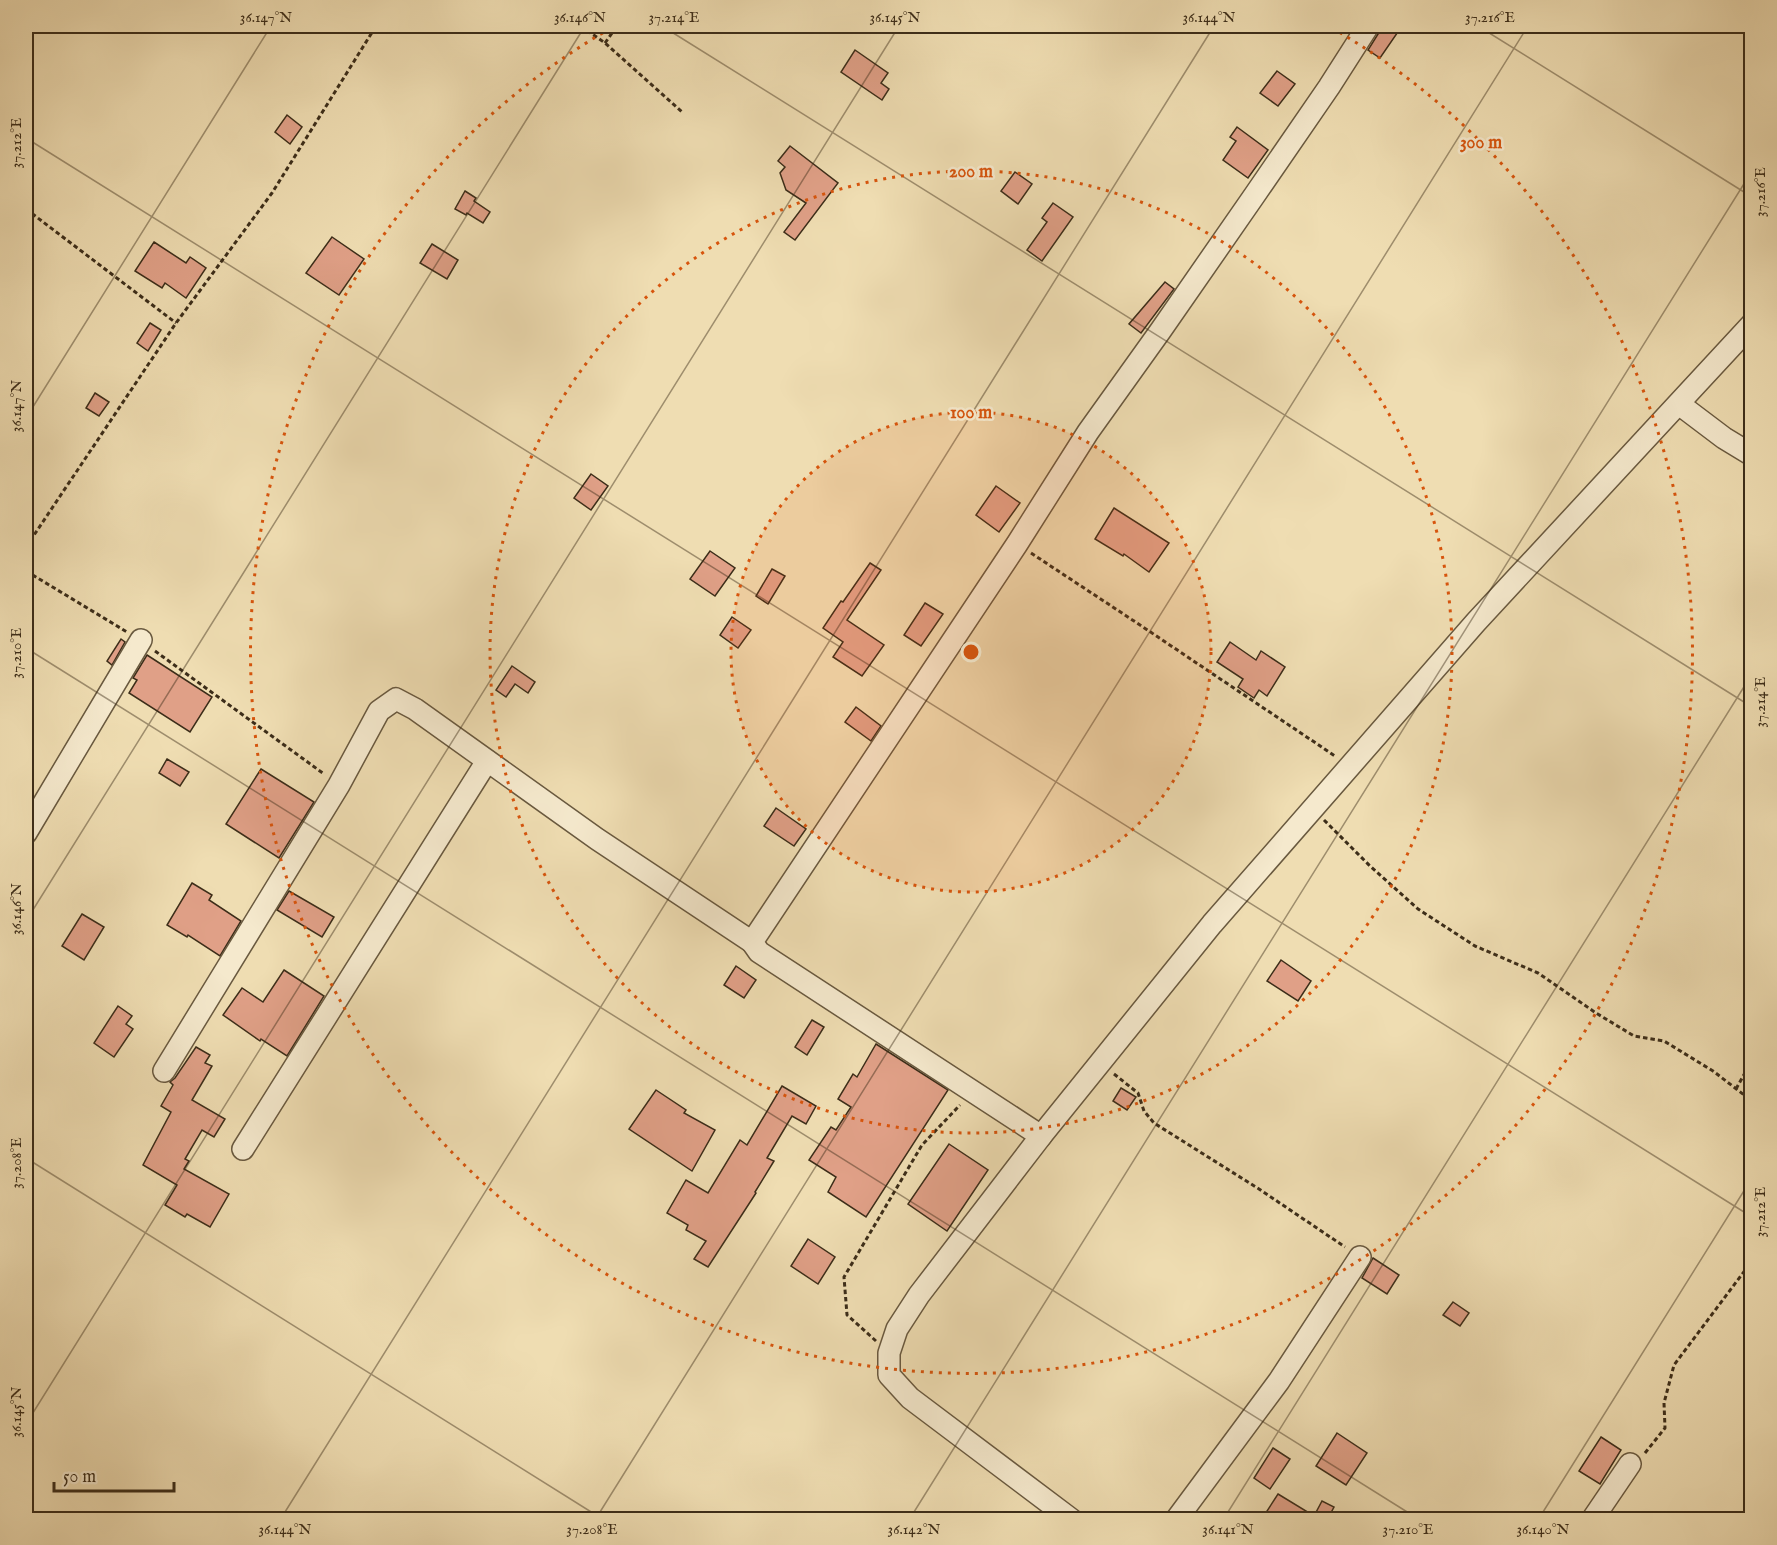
<svg xmlns="http://www.w3.org/2000/svg" width="1777" height="1545" viewBox="0 0 1777 1545" font-family="'IM FELL English',serif">
<style>
.building{fill:#e0a087;stroke:#3c2d19;stroke-width:1.5}
.lines{fill:none;stroke-linecap:round;stroke-linejoin:round}
.minor-casing{stroke:#69593f;stroke-width:24}
.path{stroke:#3c2d19;stroke-width:3;stroke-dasharray:4.5 3;stroke-linecap:butt}
.minor{stroke:#f5e9cd;stroke-width:21}
.ticks{fill:none;stroke:#3c2d19;stroke-width:1.5;stroke-opacity:0.45}
.ring{fill:none;stroke:#d7550d;stroke-width:3;stroke-dasharray:3 6}
.centre{fill:#d7550d;stroke:#f5e9cd;stroke-width:3}
.ring-label{font-size:18px;text-anchor:middle;font-weight:bold;fill:#d7550d;stroke:#f5e9cd;stroke-width:5;stroke-linejoin:round;paint-order:stroke}
.neatline{fill:none;stroke:#3c2d19;stroke-width:2}
.ticks-label{font-size:15px;text-anchor:middle;fill:#3c2d19}
</style>
<rect width="100%" height="100%" fill="#efddb2"/>
<filter id="stains"><feTurbulence type="fractalNoise" baseFrequency=".00333" numOctaves="4"/><feColorMatrix values="0 0 0 0 .2 0 0 0 0 .09 0 0 0 0 .02 0 0 0 .5 -.17"/></filter>
<radialGradient id="worn" r=".72"><stop offset=".6" stop-color="#630" stop-opacity="0"/><stop offset="1" stop-color="#630" stop-opacity=".3"/></radialGradient>
<!-- building -->
<g class="building">
<polygon points="1383,26 1402,26 1380,58 1368,50"/>
<polygon points="855,50 888,73 881,83 889,89 882,100 841,72"/>
<polygon points="1277,71 1295,84 1278,106 1260,93"/>
<polygon points="287,115 302,127 290,144 275,132"/>
<polygon points="1237,127 1268,150 1248,178 1223,160 1236,141 1230,137"/>
<polygon points="790,146 838,183 795,240 784,232 806,203 786,190 780,173 785,167 778,161"/>
<polygon points="1015,172 1032,184 1018,204 1001,191"/>
<polygon points="465,191 476,198 474,201 490,212 483,223 467,213 466,215 455,209"/>
<polygon points="1053,203 1073,217 1042,261 1027,250 1047,222 1042,218"/>
<polygon points="332,237 364,259 339,295 306,273"/>
<polygon points="154,242 186,263 190,257 206,268 186,298 165,283 162,288 135,271"/>
<polygon points="432,244 458,260 447,279 420,263"/>
<polygon points="1165,282 1174,289 1141,333 1129,324"/>
<polygon points="150,323 161,330 148,351 137,343"/>
<polygon points="95,393 109,402 99,416 86,408"/>
<polygon points="591,474 608,486 591,510 574,498"/>
<polygon points="996,486 1020,503 999,532 976,515"/>
<polygon points="1114,508 1169,543 1149,572 1124,554 1123,556 1095,539"/>
<polygon points="710,551 735,568 715,596 690,579"/>
<polygon points="870,563 881,570 847,620 884,645 862,676 833,657 843,642 823,628 841,601 843,602"/>
<polygon points="772,569 785,576 768,604 756,596"/>
<polygon points="925,603 943,614 921,646 904,635"/>
<polygon points="732,617 751,630 738,648 720,635"/>
<polygon points="121,639 125,642 112,665 107,661"/>
<polygon points="1230,642 1256,660 1261,651 1285,667 1267,696 1259,690 1254,698 1238,687 1243,679 1217,662"/>
<polygon points="147,655 212,697 190,732 129,693 137,680 133,678"/>
<polygon points="512,666 535,682 528,693 515,684 506,697 496,690"/>
<polygon points="856,707 881,726 871,741 845,722"/>
<polygon points="167,759 189,772 180,786 159,773"/>
<polygon points="261,769 314,802 279,858 226,824"/>
<polygon points="776,808 806,829 794,846 764,826"/>
<polygon points="192,883 212,895 209,900 241,921 220,956 188,935 187,937 167,925"/>
<polygon points="289,891 334,917 322,937 277,910"/>
<polygon points="82,914 104,927 84,960 62,946"/>
<polygon points="1281,960 1311,981 1298,1001 1267,981"/>
<polygon points="736,966 756,980 744,998 724,985"/>
<polygon points="284,970 324,996 287,1056 261,1039 260,1041 223,1015 242,988 263,1002"/>
<polygon points="118,1006 132,1016 126,1024 133,1029 114,1057 94,1043"/>
<polygon points="812,1020 824,1027 807,1055 795,1047"/>
<polygon points="876,1044 948,1090 866,1217 828,1192 836,1177 809,1160 831,1127 836,1130 851,1107 838,1099 853,1074 857,1077"/>
<polygon points="196,1047 210,1055 205,1063 212,1066 192,1100 225,1119 214,1137 202,1130 185,1159 189,1161 184,1169 229,1194 210,1227 187,1214 185,1217 165,1205 177,1185 143,1165 171,1112 161,1106 173,1085 170,1082 175,1078"/>
<polygon points="782,1086 816,1106 806,1124 792,1116 767,1158 774,1161 755,1192 756,1193 708,1267 694,1259 706,1241 686,1230 688,1225 667,1213 686,1180 708,1193 740,1140 747,1145"/>
<polygon points="1121,1088 1136,1097 1127,1110 1113,1101"/>
<polygon points="656,1090 686,1110 684,1113 715,1130 692,1171 629,1129"/>
<polygon points="949,1144 988,1170 947,1231 908,1204"/>
<polygon points="808,1239 835,1257 818,1284 791,1266"/>
<polygon points="1373,1258 1399,1275 1387,1294 1362,1278"/>
<polygon points="1453,1302 1469,1313 1460,1326 1443,1315"/>
<polygon points="1337,1433 1367,1453 1346,1485 1316,1466"/>
<polygon points="1601,1437 1621,1450 1600,1484 1579,1471"/>
<polygon points="1273,1448 1290,1459 1270,1489 1254,1478"/>
<polygon points="1278,1494 1314,1516 1322,1501 1334,1507 1327,1520 1279,1520 1267,1511"/>
</g>
<g class="lines">
<!-- minor casing -->
<g class="minor-casing">
<g id="minor">
<polyline points="1679,404 1724,438 1752,455"/>
<polyline points="26,833 141,640"/>
<polyline points="164,1071 339,785 379,711 396,699 415,709 597,839 752,942"/>
<polyline points="1041,1136 759,952 752,942 1017,544 1088,432 1161,330 1254,196 1329,87 1368,26"/>
<polyline points="243,1149 487,761"/>
<polyline points="1072,1520 910,1398 889,1375 889,1353 897,1329 919,1295 1041,1136 1212,924 1476,622 1752,324"/>
<polyline points="1176,1520 1279,1381 1360,1257"/>
<polyline points="1592,1520 1630,1464"/>
</g>
</g>
<!-- path -->
<g class="path">
<polyline points="581,26 605,43 682,112"/>
<polyline points="605,43 617,26"/>
<polyline points="26,209 176,323"/>
<polyline points="26,547 176,323 272,193 376,26"/>
<polyline points="1031,553 1140,625 1335,756"/>
<polyline points="26,571 127,632"/>
<polyline points="155,651 324,774"/>
<polyline points="1324,820 1370,866 1418,909 1475,946 1538,973 1596,1013 1634,1036 1664,1041 1713,1071 1752,1101"/>
<polyline points="1114,1074 1138,1093 1144,1111 1154,1123 1259,1189 1345,1247"/>
<polyline points="1736,1089 1752,1060"/>
<polyline points="876,1341 847,1315 844,1277 922,1145 960,1105"/>
<polyline points="1645,1453 1665,1428 1664,1403 1674,1365 1752,1261"/>
</g>
<!-- minor -->
<use href="#minor" class="minor"/>
</g>
<!-- ticks -->
<path class="ticks" d="M662 26 1752 707M1478 26 1752 197M26 138 1752 1217M26 418 271 26M26 648 1420 1520M26 921 585 26M26 1158 604 1520M26 1424 899 26M280 1520 1214 26M595 1520 1528 26M909 1520 1752 171M1223 1520 1752 674M1538 1520 1752 1178"/>
<!-- distance rings -->
<circle cx="971" cy="652" r="240" fill="#d7550d" fill-opacity=".12"/>
<g class="ring">
<circle cx="971" cy="652" r="240"/>
<circle cx="971" cy="652" r="481"/>
<path d="M1332 28A721 721 0 1 1 611 28"/>
</g>
<circle cx="971" cy="652" r="9" class="centre"/>
<g class="ring-label">
<text x="1481" y="148">300 m</text>
<text x="971" y="177">200 m</text>
<text x="971" y="418">100 m</text>
</g>
<!-- margin -->
<rect width="1777" height="1545" fill="none" stroke="#efddb2" stroke-width="66"/>
<!-- scale -->
<path d="M54 1482v9h120v-9" fill="none" stroke="#3c2d19" stroke-width="3"/>
<text x="63" y="1482" font-size="18" fill="#3c2d19" stroke="#f5e9cd" stroke-width="4.5" paint-order="stroke">50 m</text>
<rect x="33" y="33" width="1711" height="1479" class="neatline"/>
<g class="ticks-label">
<text x="266" y="22">36.147°N</text>
<text x="580" y="22">36.146°N</text>
<text x="674" y="22">37.214°E</text>
<text x="895" y="22">36.145°N</text>
<text x="1209" y="22">36.144°N</text>
<text x="1490" y="22">37.216°E</text>
<text transform="translate(16 143) rotate(-90)" y="5">37.212°E</text>
<text transform="translate(1760 192) rotate(-90)" y="5">37.216°E</text>
<text transform="translate(16 406) rotate(-90)" y="5">36.147°N</text>
<text transform="translate(16 653) rotate(-90)" y="5">37.210°E</text>
<text transform="translate(1760 702) rotate(-90)" y="5">37.214°E</text>
<text transform="translate(16 909) rotate(-90)" y="5">36.146°N</text>
<text transform="translate(16 1163) rotate(-90)" y="5">37.208°E</text>
<text transform="translate(1760 1212) rotate(-90)" y="5">37.212°E</text>
<text transform="translate(16 1412) rotate(-90)" y="5">36.145°N</text>
<text x="285" y="1534">36.144°N</text>
<text x="592" y="1534">37.208°E</text>
<text x="914" y="1534">36.142°N</text>
<text x="1228" y="1534">36.141°N</text>
<text x="1408" y="1534">37.210°E</text>
<text x="1543" y="1534">36.140°N</text>
</g>
<rect width="100%" height="100%" filter="url(#stains)"/>
<rect width="100%" height="100%" fill="url(#worn)"/>
</svg>
